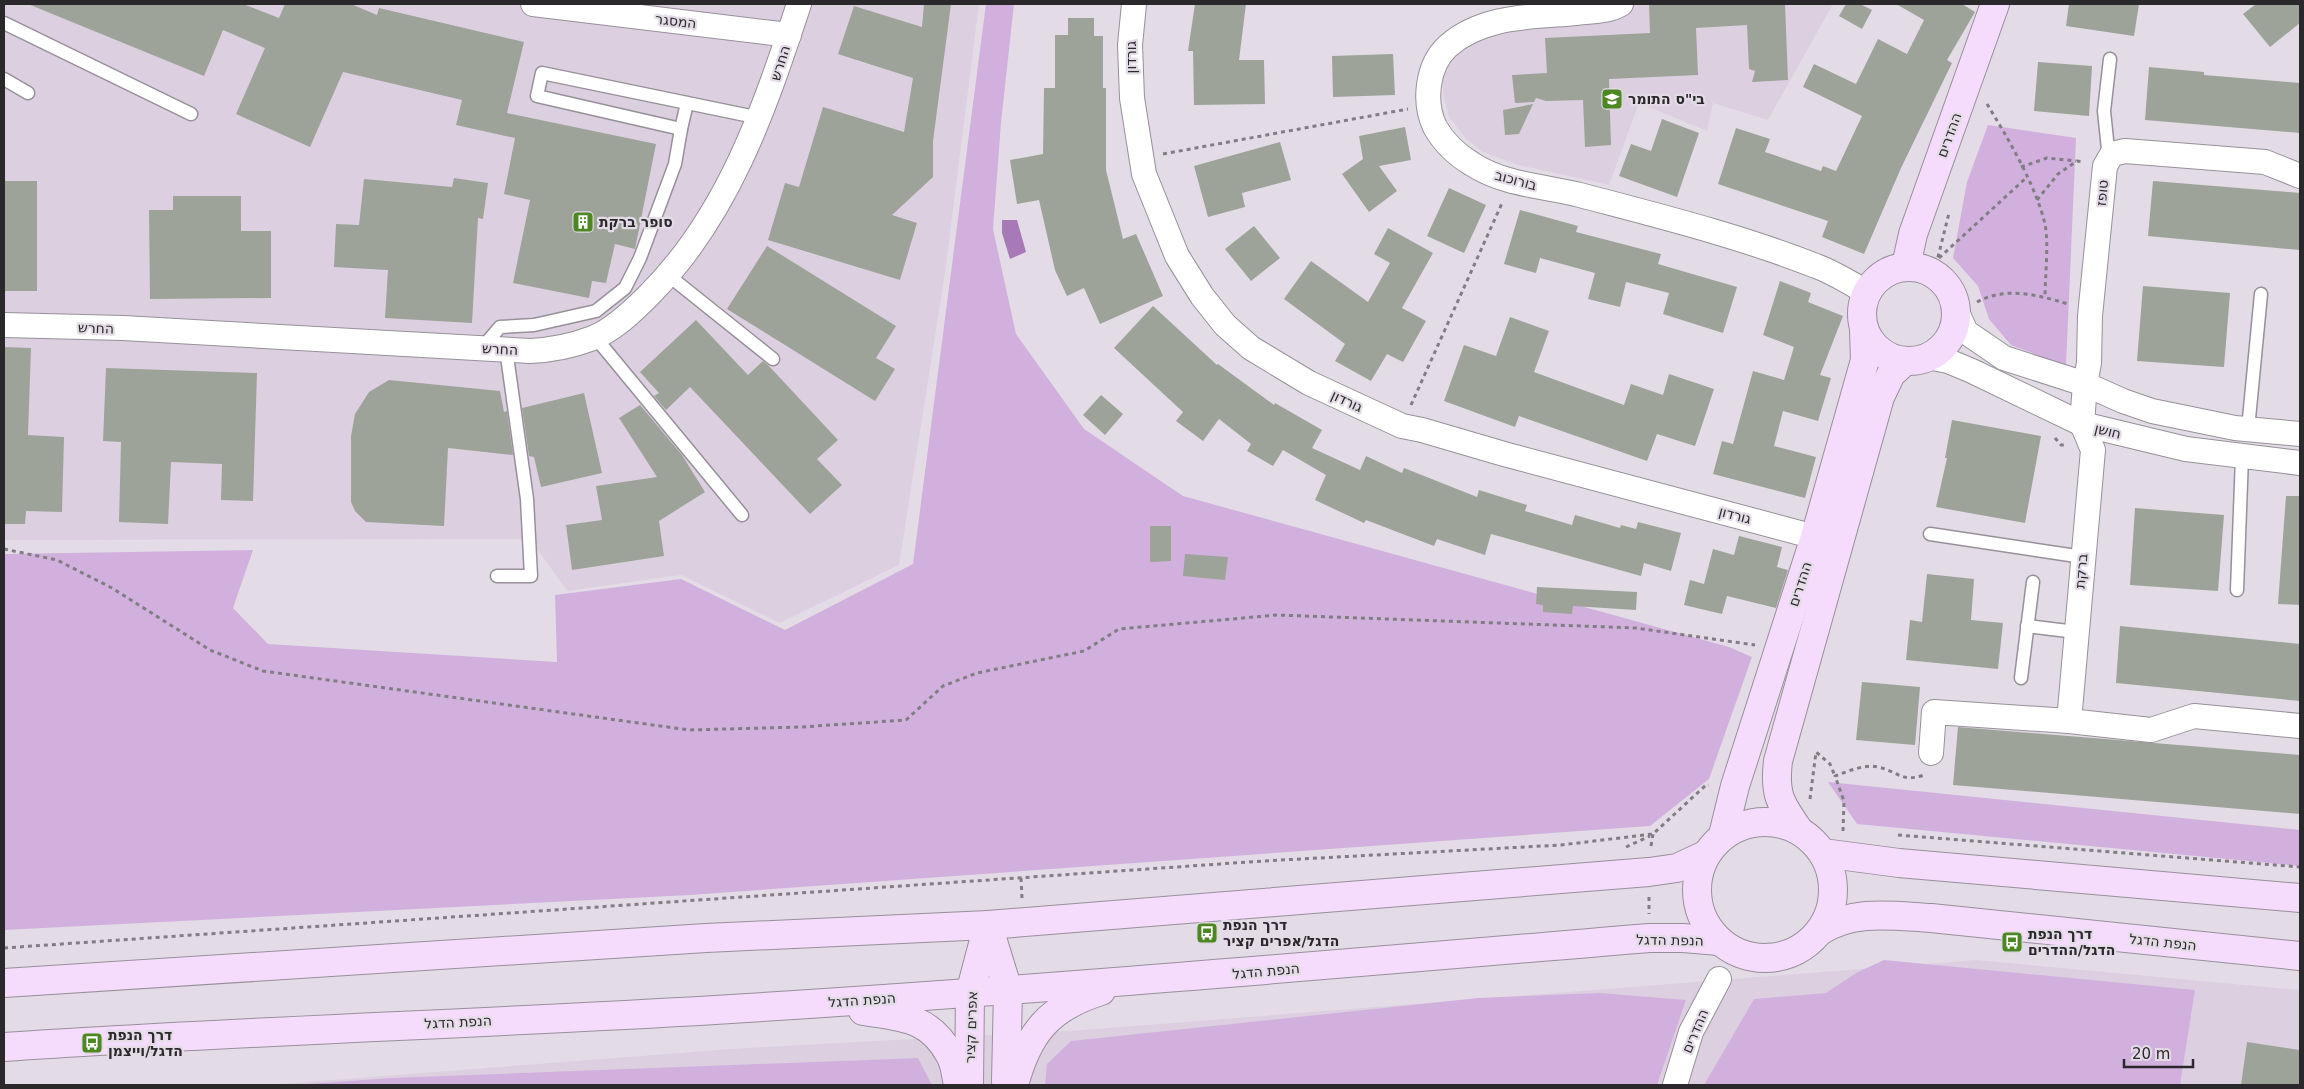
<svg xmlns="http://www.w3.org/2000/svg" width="2304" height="1089" viewBox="0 0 2304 1089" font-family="'DejaVu Sans','Noto Sans Hebrew',sans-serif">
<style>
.built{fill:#dcd0e0}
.green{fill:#d2b0de}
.water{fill:#a879b7}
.building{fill:#9da399}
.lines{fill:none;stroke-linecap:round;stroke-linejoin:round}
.lane-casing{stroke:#979099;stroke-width:15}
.street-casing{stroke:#979099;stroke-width:26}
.secondary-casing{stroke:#979099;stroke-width:30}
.path{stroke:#817d83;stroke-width:3;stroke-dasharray:4 4;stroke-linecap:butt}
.lane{stroke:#fff;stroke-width:12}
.street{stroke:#fff;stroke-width:24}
.secondary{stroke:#f5dcfd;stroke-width:28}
.labels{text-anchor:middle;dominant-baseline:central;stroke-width:4.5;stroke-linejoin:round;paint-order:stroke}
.street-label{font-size:14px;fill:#2b282c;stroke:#e3dce6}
.poi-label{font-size:14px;font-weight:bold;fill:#2b282c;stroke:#e3dce6;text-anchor:start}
</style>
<rect width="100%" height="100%" fill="#e3dce6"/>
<!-- built -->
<g class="built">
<polygon points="4,4 979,4 945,273 899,565 780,623 681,575 567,591 530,539 4,540"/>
<polygon points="1629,4 1833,4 1768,120 1713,103 1707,131 1639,103 1609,185 1518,165 1483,152 1466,139 1449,117 1443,94 1443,70 1454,58 1477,40 1509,28"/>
<polygon points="1976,960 2300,990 2300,1085 267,1085 745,1048 1083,1030"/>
</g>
<!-- green -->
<g class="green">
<polygon points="986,4 1014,4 1001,123 993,229 1016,334 1084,429 1183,496 1729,647 1752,657 1709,779 1650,826 690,895 4,930 4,554 253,550 233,608 268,644 557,662 555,595 681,579 785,630 913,564"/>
<polygon points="1988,125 2076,138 2066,366 2011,345 1989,319 1978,286 1953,258 1967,182"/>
<polygon points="1828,782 2300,830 2300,866 1857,824"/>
<polygon points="1884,960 2195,990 2180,1085 1704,1085 1754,999 1826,993 1856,973"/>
<polygon points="1600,993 1686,1000 1657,1085 1045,1085 1047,1064 1071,1041 1478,998"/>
<polygon points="918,1058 932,1085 293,1085 392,1078"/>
</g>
<!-- water -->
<polygon class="water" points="1002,220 1017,220 1026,252 1010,259 1002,233"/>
<!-- building -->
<g class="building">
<polygon points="28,4 243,4 279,18 285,4 351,4 377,15 379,8 524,42 507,113 656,144 635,249 615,244 606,283 592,281 589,298 513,283 530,200 504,194 515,138 456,125 462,100 343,72 310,147 236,114 265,48 223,30 204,76"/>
<polygon points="924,4 951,4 933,141 933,177 892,215 917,223 900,280 768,240 785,183 799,187 823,107 904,132 913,78 838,54 854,6 922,27"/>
<polygon points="1195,4 1246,4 1239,60 1264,60 1265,104 1194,105 1193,51 1188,51"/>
<polygon points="1649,4 1785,4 1788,80 1752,82 1755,71 1749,69 1747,25 1696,28 1698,75 1609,79 1611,145 1585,147 1583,100 1546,101 1536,98 1534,102 1515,103 1512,75 1547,73 1545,38 1650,33"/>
<polygon points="1846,4 1860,4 1872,10 1862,29 1839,16"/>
<polygon points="1896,4 1962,4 1975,12 1947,60 1952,63 1901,168 1864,254 1822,237 1828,221 1718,184 1736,128 1770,139 1765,152 1821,171 1823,166 1836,171 1862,116 1803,87 1814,64 1856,84 1878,39 1907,54 1924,20"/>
<polygon points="2069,4 2139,4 2134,36 2066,26"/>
<polygon points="2256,4 2300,4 2300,23 2270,47 2243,14"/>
<polygon points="1068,18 1094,18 1094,36 1103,36 1103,88 1106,88 1106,170 1123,239 1136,234 1163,296 1100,324 1084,288 1067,296 1055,270 1039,200 1017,204 1010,160 1043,154 1044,88 1055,88 1055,35 1068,35"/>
<polygon points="1393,54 1395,95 1333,97 1332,56"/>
<polygon points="2038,62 2092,66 2089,116 2034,111"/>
<polygon points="2149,67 2204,72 2204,75 2300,83 2300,133 2145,120"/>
<polygon points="1533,104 1519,134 1505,135 1503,110"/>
<polygon points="1662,119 1699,133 1677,197 1619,176 1631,144 1651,151"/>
<polygon points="1405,127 1411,160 1379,166 1397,191 1369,212 1342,174 1363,159 1359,136"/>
<polygon points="1280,142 1291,180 1242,193 1245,207 1208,217 1194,166"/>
<polygon points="454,178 488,183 483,219 478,218 472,323 385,318 388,270 334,267 336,224 359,225 364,179 452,187"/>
<rect x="4" y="181" width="33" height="110"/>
<polygon points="2153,181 2300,193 2300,250 2148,236"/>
<polygon points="1449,188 1486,205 1464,253 1427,236"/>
<polygon points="173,196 241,196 241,231 271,231 271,298 150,299 149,210 173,210"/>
<polygon points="1520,210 1578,226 1576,232 1661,254 1658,264 1737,287 1723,333 1663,314 1669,293 1626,282 1620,307 1588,299 1595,273 1540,258 1536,273 1504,264"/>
<polygon points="1254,226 1280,258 1251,281 1225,249"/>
<polygon points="1388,228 1433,253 1402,308 1426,321 1403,362 1387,354 1371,381 1335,361 1345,344 1284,299 1311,261 1368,302 1390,263 1374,254"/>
<polygon points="767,246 896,326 876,358 895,369 875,401 727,309"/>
<polygon points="1780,281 1811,293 1808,302 1843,316 1820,375 1831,378 1818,421 1783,411 1774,446 1816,457 1805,498 1713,474 1722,441 1733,444 1753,371 1784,380 1794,347 1763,335"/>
<polygon points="2143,286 2230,293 2224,367 2137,361"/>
<polygon points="1153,306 1217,365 1218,364 1274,405 1275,403 1322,430 1312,448 1360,470 1366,456 1402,473 1404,468 1477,497 1479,490 1527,505 1525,511 1572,525 1575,515 1620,528 1621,525 1636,529 1638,522 1681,533 1671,571 1644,563 1641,576 1491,534 1485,555 1437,539 1434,546 1366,520 1364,523 1315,500 1326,475 1283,450 1273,466 1247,451 1251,444 1219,419 1203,441 1176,421 1183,412 1114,348"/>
<polygon points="1510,317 1549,331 1534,372 1624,405 1631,384 1663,395 1669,374 1714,389 1695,446 1657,434 1647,461 1519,416 1515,427 1444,401 1464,345 1496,356"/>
<polygon points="696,320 748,375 763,361 768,365 838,440 817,459 842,485 810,514 690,387 666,410 654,396 659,393 640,372"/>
<polygon points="4,347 31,348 28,435 64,437 62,512 26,511 25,524 4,524"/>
<polygon points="106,368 257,373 253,501 221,500 222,464 171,462 168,524 119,522 121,442 103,441"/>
<polygon points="389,380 500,391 504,412 507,411 513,455 448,448 444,526 366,522 355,511 351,502 351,436 355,414 369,392"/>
<polygon points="584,393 602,473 541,487 534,457 529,456 522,408"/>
<polygon points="1101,395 1123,414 1105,435 1083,415"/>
<polygon points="640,405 682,455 705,492 659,521 664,556 572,570 566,525 602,520 596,486 657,477 619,418"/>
<polygon points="1952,420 2041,436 2025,523 1936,507 1947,458 1945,458"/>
<polygon points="2286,496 2300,496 2300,605 2278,604"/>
<polygon points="2135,508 2224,515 2218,591 2130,585"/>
<polygon points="1150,526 1171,526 1171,561 1150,562"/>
<polygon points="1739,536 1782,547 1777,567 1788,570 1776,608 1727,596 1722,614 1684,605 1690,580 1704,584 1713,549 1734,555"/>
<polygon points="1185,554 1228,557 1225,580 1183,576"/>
<polygon points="1927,574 1974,579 1971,620 2003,623 1998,669 1906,660 1910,620 1922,622"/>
<polygon points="1537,587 1637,592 1636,610 1573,606 1572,614 1543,612 1543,605 1536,604"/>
<polygon points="2120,626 2300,644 2300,701 2116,683"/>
<polygon points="1862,682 1920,687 1915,745 1856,740"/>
<polygon points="1958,727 2300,755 2300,814 1953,785"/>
<polygon points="2247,1042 2300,1050 2300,1085 2241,1085"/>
</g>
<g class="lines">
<!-- lane casing -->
<g class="lane-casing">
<g id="lane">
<polyline points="4,23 191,114"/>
<polyline points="4,79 28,93"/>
<polyline points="681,129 687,103"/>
<polyline points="2109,159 2104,111 2110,59"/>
<polyline points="668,275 773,359"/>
<polyline points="595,337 742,515"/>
<polyline points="482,348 500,327 534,325 596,311 625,288 640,258 675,164 681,129 537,96 542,73 760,118"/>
<polyline points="2248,429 2261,294"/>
<polyline points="1930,534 2083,557"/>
<polyline points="497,576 531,576 527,499 506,349"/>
<polyline points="2237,590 2242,457"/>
<polyline points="2027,626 2076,632"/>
<polyline points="2021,678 2033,582"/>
</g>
</g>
<!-- street casing -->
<g class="street-casing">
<g id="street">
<polyline points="533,4 789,35"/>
<polyline points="1134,4 1130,45 1132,98 1144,174 1177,256 1202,296 1225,325 1251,348 1309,383 1402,426 1422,430 1504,454 1815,537"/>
<path d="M1621 4C1608 12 1592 11 1577 13 1533 17 1483 15 1448 46 1427 65 1423 102 1435 127 1444 143 1457 155 1472 164 1504 185 1544 186 1580 195 1659 216 1740 236 1816 266 1833 272 1850 283 1866 292"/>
<polyline points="1957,312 1966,332 2004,358 2085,384 2123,401 2152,411 2235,428 2300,434"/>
<path d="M4 325 123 328 530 351C552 350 572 346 593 338 613 330 632 312 647 297 728 217 764 110 799 4"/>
<polyline points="1928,357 1948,361 1972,371 2082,424 2186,449 2300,463"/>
<polyline points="2069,721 2093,450 2082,424 2085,384 2089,363 2090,316 2105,166 2112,154 2125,151 2265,162 2300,176"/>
<polyline points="1931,753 1934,712 2069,721 2151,730 2194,716 2300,726"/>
<polyline points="1675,1085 1691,1032 1719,979"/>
</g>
</g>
<!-- secondary casing -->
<g class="secondary-casing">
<g id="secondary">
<polyline points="1906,266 1913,234 1995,4"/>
<circle cx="1909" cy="314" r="47"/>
<circle cx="1765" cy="890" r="68"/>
<path d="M1798 829C1780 803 1774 794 1778 761L1880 397 1891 374 1905 361"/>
<polyline points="1723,835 1735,786 1815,537 1865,360 1864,331"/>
<polyline points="1823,853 1899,863 2300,898"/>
<polyline points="988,925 1008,990 1006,1082"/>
<path d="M1820 931C1854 909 1893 916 1931 918L2300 956"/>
<polyline points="4,983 706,938 988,925 1649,872 1677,868 1705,855"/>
<path d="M863 1011C902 1017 930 1017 950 1055 955 1063 956 1076 958 1085"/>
<path d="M4 1047C241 1031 478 1024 715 1010 1027 991 1338 964 1649 938H1683L1719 941"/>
<polyline points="969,1085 970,993 988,925"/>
<path d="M1014 1085C1028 1033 1049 1007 1101 991"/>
</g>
</g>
<!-- path -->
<g class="path">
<path d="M1987 104C2008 138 2036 186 2045 224 2049 245 2045 276 2045 297"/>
<polyline points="1163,154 1408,109"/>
<polyline points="2021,167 2047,158 2076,161"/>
<polyline points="2037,200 2058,174 2077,161 2083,162"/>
<polyline points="1939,258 2026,178"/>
<polyline points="1934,273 1949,213"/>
<path d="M1977 302C2006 286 2038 295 2068 304"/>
<polyline points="1411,405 1503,201"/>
<polyline points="2055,438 2061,445 2066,445"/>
<polyline points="4,549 57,560 112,588 210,650 263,671 689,730 801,727 906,720 943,686 977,673 1084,651 1119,629 1277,615 1636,628 1755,645"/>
<polyline points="1810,799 1816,752 1830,764 1835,776"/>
<path d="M1843 831 1844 801 1835 776C1849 771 1864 764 1878 767 1897 771 1902 783 1924 775"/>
<polyline points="1898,835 2300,867"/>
<polyline points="1651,846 1653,834"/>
<polyline points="1626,847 1650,836"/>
<polyline points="1021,878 1022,898"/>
<polyline points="1649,897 1649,914"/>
<polyline points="4,948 1263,861 1561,845 1653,834 1706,785 1709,785"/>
</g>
<!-- lane -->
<use href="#lane" class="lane"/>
<!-- street -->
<use href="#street" class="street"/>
<!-- secondary -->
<use href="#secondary" class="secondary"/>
</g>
<!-- icons -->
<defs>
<g id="school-square" transform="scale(1.125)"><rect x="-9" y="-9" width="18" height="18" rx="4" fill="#4c8723" stroke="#e3dce6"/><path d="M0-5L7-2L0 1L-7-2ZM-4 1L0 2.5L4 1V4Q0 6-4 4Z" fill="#fff"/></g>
<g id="building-square" transform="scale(1.125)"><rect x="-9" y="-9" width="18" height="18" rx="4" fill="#4c8723" stroke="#e3dce6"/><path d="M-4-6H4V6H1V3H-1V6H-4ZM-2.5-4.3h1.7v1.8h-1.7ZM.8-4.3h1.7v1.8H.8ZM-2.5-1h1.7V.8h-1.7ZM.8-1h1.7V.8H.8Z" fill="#fff"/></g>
<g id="bus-square" transform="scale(1.125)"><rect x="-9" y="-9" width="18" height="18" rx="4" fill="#4c8723" stroke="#e3dce6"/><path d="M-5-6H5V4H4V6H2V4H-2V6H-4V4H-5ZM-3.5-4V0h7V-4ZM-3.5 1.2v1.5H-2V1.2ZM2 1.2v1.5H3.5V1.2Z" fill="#fff"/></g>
</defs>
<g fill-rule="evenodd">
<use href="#school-square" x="1612" y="99"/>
<use href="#building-square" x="583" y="222"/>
<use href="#bus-square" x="1207" y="933"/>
<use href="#bus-square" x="2012" y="942"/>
<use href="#bus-square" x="92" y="1043"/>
</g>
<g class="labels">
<!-- street labels -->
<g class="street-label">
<text transform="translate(676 21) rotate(7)">המסגר</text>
<text transform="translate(1131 57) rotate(-90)">גורדון</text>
<text transform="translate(780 63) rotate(-72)">החרש</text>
<text transform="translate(1949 135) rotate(-70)">ההדרים</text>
<text transform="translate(1516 180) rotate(15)">בורוכוב</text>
<text transform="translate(2102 193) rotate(-85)">טופז</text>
<text transform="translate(96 328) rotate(2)">החרש</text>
<text transform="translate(500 349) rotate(3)">החרש</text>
<text transform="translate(1347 401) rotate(25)">גורדון</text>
<text transform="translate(2108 431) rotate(14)">חושן</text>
<text transform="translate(1735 515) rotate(15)">גורדון</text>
<text transform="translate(2081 571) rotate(-85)">ברקת</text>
<text transform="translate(1800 584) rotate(-72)">ההדרים</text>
<text transform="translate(1670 940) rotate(1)">הנפת הדגל</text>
<text transform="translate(2163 942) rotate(6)">הנפת הדגל</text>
<text transform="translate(1266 971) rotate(-5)">הנפת הדגל</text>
<text transform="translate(862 1000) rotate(-4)">הנפת הדגל</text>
<text transform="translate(458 1022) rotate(-3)">הנפת הדגל</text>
<text transform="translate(971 1027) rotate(-88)">אפרים קציר</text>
<text transform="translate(1695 1031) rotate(-67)">ההדרים</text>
</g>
<!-- poi labels -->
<g class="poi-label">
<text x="1628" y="99">בי"ס התומר</text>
<text x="599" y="222">סופר ברקת</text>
<text x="1223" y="925">דרך הנפת<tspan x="1223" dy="16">הדגל/אפרים קציר</tspan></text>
<text x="2028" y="934">דרך הנפת<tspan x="2028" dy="16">הדגל/ההדרים</tspan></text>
<text x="108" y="1035">דרך הנפת<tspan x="108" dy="16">הדגל/וייצמן</tspan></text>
</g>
</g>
<!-- border -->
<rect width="2304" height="1089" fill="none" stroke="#2b282c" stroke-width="10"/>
<!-- scale -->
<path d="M2124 1059v8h69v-8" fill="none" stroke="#2b282c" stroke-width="2.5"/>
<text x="2132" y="1059" font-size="15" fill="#2b282c" stroke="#e3dce6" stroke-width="4" paint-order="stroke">20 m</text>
</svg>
